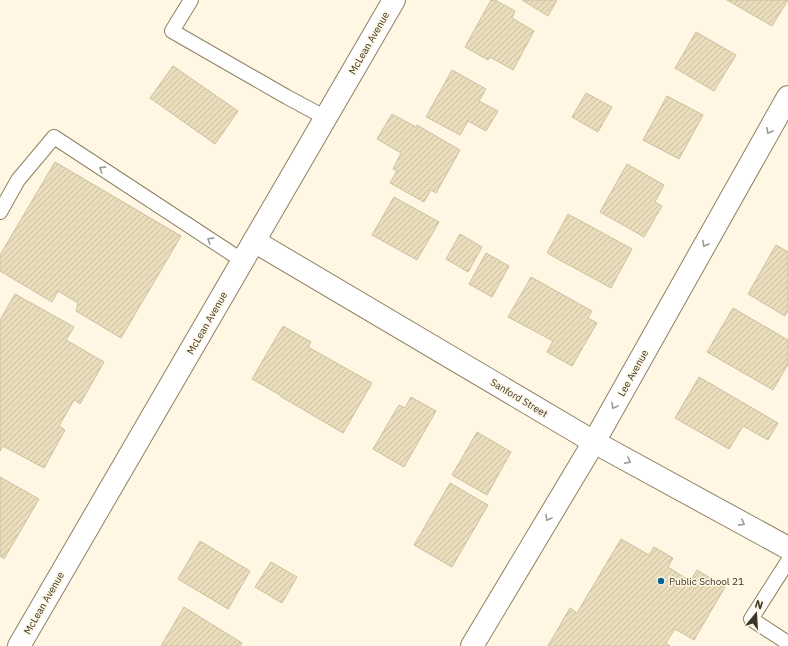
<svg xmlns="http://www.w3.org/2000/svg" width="788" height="646" viewBox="0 0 788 646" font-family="'IBM Plex Sans',sans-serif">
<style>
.building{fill:url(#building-hatch);stroke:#cec1a1}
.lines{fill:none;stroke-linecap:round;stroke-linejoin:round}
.service-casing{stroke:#8d8163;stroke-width:16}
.minor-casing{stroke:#8d8163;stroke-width:24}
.tertiary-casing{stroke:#8d8163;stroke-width:24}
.service{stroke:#fff;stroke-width:14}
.minor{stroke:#fff;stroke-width:22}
.tertiary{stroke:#fff;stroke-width:22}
.oneway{stroke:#9c9a94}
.poi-dot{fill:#006594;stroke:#fff7e3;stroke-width:1.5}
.labels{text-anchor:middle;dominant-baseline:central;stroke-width:3;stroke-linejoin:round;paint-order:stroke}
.street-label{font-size:10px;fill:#3a3528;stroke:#fff7e3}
.poi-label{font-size:10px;fill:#3a3528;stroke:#fff7e3;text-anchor:start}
</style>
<defs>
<pattern id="building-hatch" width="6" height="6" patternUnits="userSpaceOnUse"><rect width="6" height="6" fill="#eaddbc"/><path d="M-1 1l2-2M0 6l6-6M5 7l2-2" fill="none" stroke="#c9bea2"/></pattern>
</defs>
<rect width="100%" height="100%" fill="#fff7e3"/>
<!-- building -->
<g class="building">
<polygon points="491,0 495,0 515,11 512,18 534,31 513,70 490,57 488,60 465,47"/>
<polygon points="522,0 557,0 548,16"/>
<polygon points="727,0 788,0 772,26"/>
<polygon points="696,32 736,55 714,91 675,68"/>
<polygon points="173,66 238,111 215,144 150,98"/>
<polygon points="452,70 486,89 479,101 498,111 486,131 468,121 460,135 426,117"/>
<polygon points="586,93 612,107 598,132 572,117"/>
<polygon points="667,96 703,115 679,159 643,140"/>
<polygon points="392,114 416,127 417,125 460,150 436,193 431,190 424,202 390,183 397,171 393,169 401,153 377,139"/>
<polygon points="55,162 181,236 121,338 76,311 78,303 58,291 52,302 0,271 0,255"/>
<polygon points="627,164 664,185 655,202 662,206 644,237 600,212"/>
<polygon points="394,197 439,222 417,260 372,235"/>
<polygon points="568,214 632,249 611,288 547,253"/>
<polygon points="460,234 482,247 468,272 446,259"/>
<polygon points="776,245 788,252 788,311 785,316 748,294"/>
<polygon points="486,253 509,266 492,297 469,284"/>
<polygon points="531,277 592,311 588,318 597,323 572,366 547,352 553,341 508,317"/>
<polygon points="15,294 74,327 66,340 104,362 80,404 74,400 59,426 65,430 44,468 3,446 0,451 0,320"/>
<polygon points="733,308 788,340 788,364 773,390 707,352"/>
<polygon points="283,326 311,342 308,347 372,383 343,433 280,396 280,395 252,379"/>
<polygon points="699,377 778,423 768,440 743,426 729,449 675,418"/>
<polygon points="411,397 436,411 404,467 373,449 399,405 405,408"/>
<polygon points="477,432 511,452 487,495 452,475"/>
<polygon points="0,477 39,499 4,559 0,556"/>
<polygon points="450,483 488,505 452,567 414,545"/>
<polygon points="621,539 649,555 654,547 673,558 668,567 690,581 697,570 725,587 694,640 675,629 666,643 670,646 548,646 570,608 577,613"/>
<polygon points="200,541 250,571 228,609 178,579"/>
<polygon points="271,562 297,577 282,603 255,587"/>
<polygon points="184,607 242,643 240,646 161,646"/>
</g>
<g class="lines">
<!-- service casing -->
<g class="service-casing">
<g id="service">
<polyline points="191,0 172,31 287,97 326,118"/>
<polyline points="0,212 18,180 54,137 243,261"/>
<polyline points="788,561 751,619 788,643"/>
</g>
</g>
<!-- minor casing -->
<g class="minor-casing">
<g id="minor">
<polyline points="254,241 594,442 788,548"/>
<polyline points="472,646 594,442 788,97"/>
</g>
</g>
<!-- tertiary casing -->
<g class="tertiary-casing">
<polyline id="tertiary" points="19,646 394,0"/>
</g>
<!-- service -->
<use href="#service" class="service"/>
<!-- minor -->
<use href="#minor" class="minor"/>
<!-- tertiary -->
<use href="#tertiary" class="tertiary"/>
</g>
<!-- one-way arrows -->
<defs><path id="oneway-chevron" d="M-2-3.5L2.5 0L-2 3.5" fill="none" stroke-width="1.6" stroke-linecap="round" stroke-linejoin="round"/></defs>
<g class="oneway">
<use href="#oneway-chevron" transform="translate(769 131) rotate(119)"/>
<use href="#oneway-chevron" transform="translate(102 169) rotate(-147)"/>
<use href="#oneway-chevron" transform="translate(210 240) rotate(-148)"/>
<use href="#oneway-chevron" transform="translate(705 244) rotate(119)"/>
<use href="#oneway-chevron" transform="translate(614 406) rotate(119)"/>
<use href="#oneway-chevron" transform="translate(628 461) rotate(28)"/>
<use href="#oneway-chevron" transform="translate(548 518) rotate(121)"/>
<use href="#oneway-chevron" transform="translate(742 523) rotate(28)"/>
</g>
<!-- markers -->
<circle class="poi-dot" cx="661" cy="581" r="4"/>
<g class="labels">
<!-- street labels -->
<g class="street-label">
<text transform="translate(369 43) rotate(-60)">McLean Avenue</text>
<text transform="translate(207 323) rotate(-60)">McLean Avenue</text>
<text transform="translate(633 373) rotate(-61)">Lee Avenue</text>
<text transform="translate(519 398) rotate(31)">Sanford Street</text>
<text transform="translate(44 603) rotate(-60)">McLean Avenue</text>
</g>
<!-- poi labels -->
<g class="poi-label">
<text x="669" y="581">Public School 21</text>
</g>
</g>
<!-- north arrow -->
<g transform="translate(756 614) rotate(18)" stroke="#fff7e3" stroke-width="3" paint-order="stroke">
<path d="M0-3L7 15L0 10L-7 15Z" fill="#3a3528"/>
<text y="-6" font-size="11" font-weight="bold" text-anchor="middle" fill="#3a3528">N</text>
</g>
</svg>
